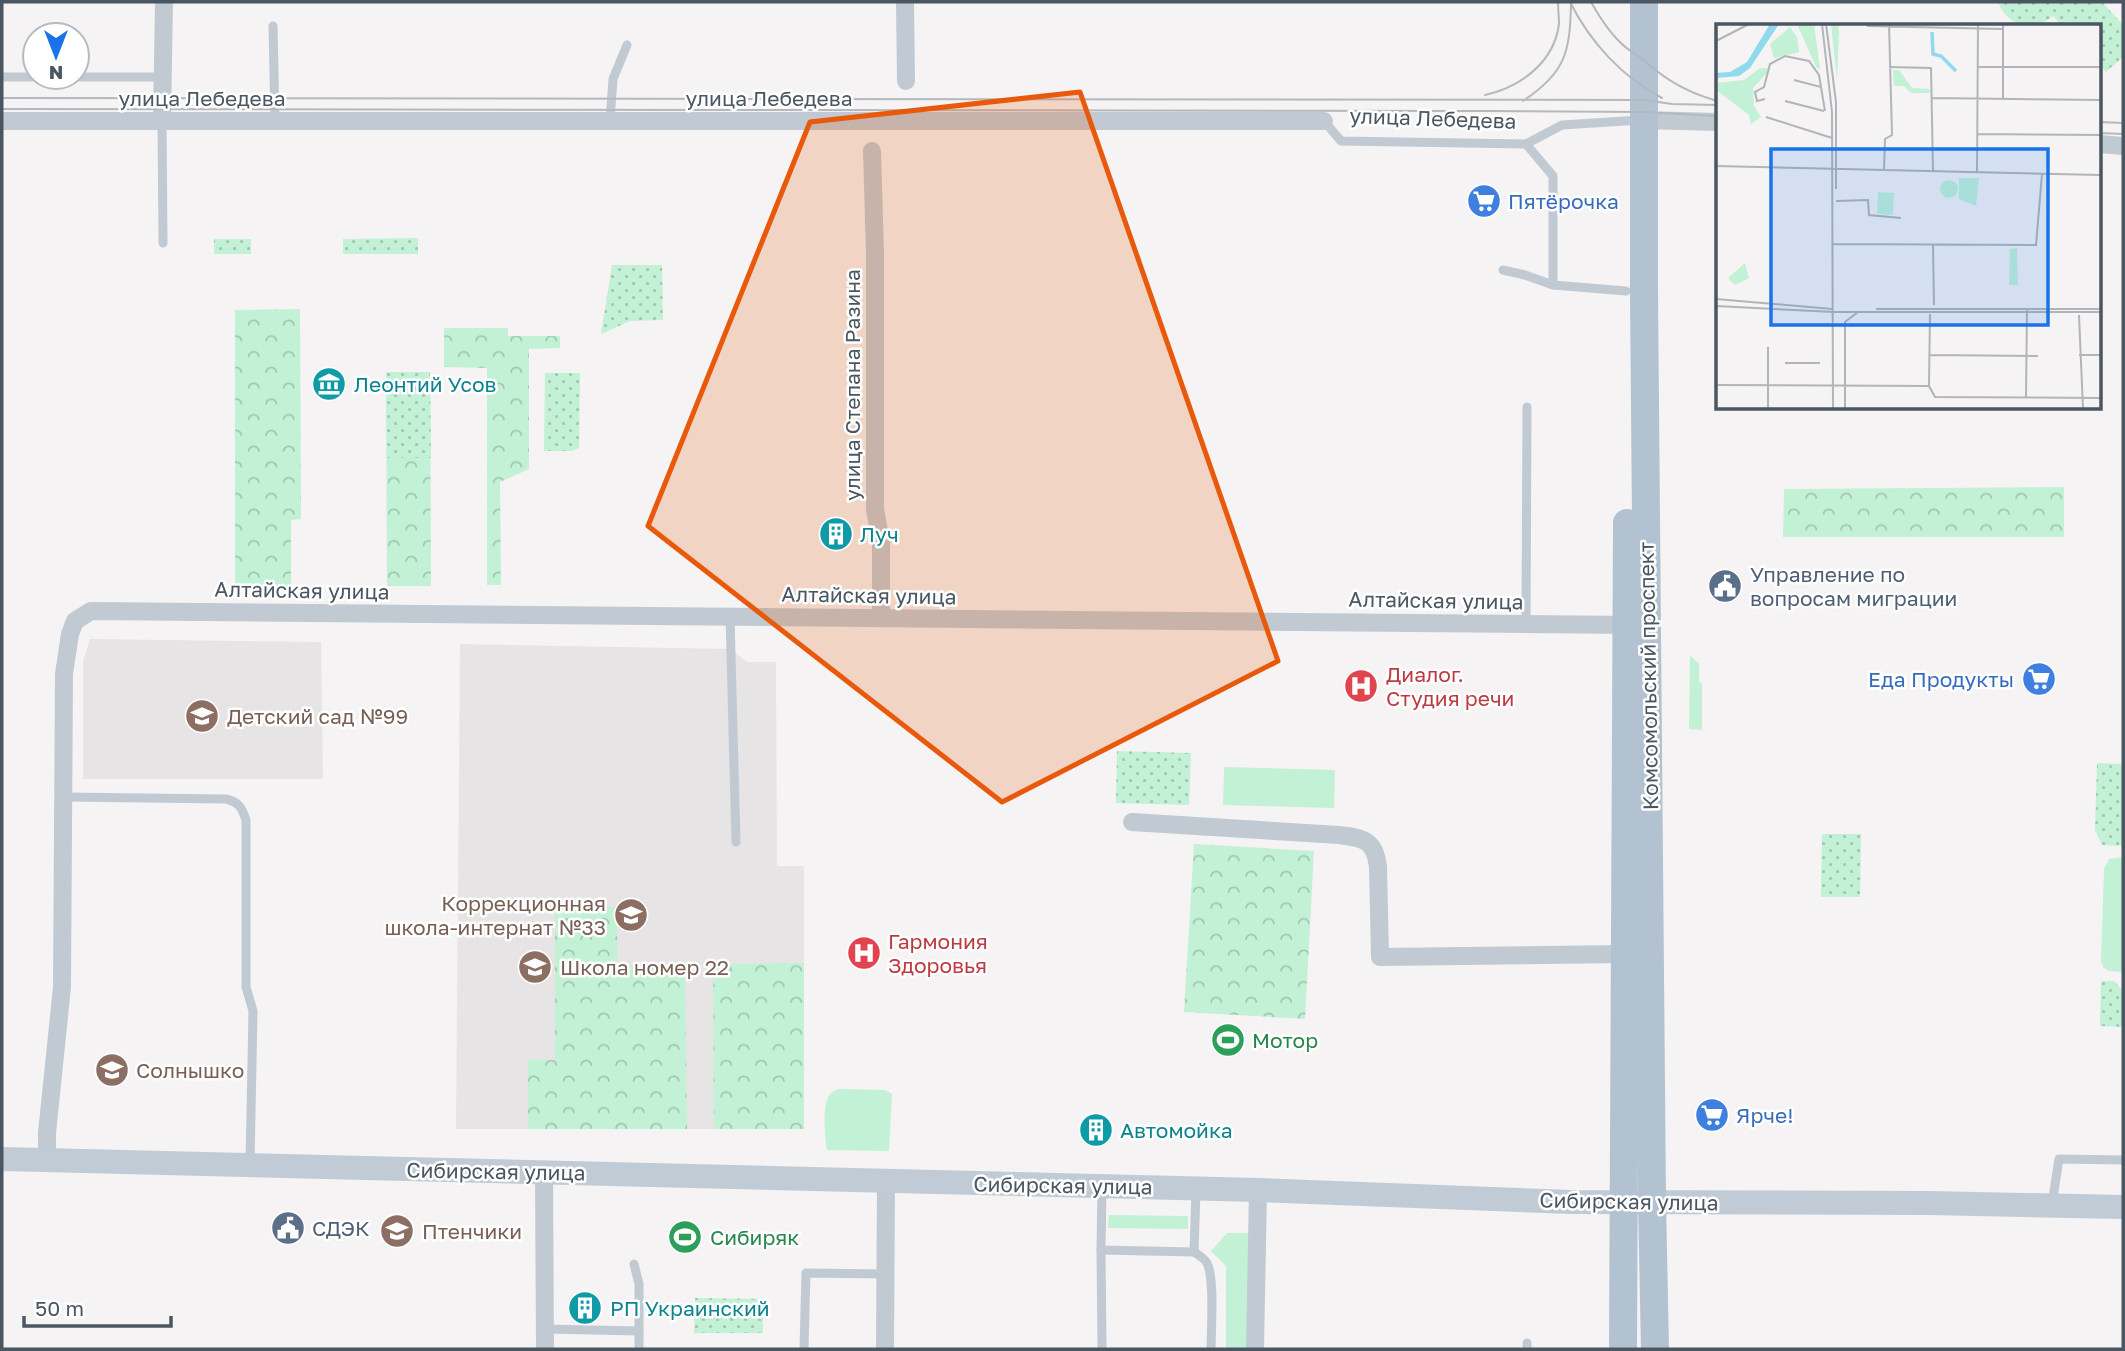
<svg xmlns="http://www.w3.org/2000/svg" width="2125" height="1351" viewBox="0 0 2125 1351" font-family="'Golos Text',sans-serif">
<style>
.education{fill:#e6e4e5}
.grass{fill:#c3f1d5}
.forest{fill:url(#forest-crowns)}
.park{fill:url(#park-dots)}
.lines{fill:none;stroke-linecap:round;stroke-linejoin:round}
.service{stroke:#c1cad2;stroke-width:9}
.minor{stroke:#c1cad2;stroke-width:18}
.secondary{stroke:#c1cbd6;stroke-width:24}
.primary{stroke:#b3c2d1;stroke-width:28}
.tram{stroke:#b5b8bd;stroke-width:2}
.marked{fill:#e8590c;fill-opacity:0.2;stroke:#e8590c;stroke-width:5;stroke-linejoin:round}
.labels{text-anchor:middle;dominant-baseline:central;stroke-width:5;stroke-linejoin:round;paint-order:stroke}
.street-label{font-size:21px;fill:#4a5661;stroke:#fff}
.shop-label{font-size:21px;fill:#366cbe;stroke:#fff;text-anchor:start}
.culture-label{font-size:21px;fill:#0d838f;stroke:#fff;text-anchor:start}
.service-label{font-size:21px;fill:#4e5e75;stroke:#fff;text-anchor:start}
.health-label{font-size:21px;fill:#be3a42;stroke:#fff;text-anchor:start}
.education-label{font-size:21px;fill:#785e54;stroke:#fff;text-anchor:start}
.leisure-label{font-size:21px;fill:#27864d;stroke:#fff;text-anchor:start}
.inset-river{fill:none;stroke:#90daee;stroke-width:3.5}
.inset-road{fill:none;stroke:#b1b4b9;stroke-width:2}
.view{fill:#1a73e8;fill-opacity:0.15;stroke:#1a73e8;stroke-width:3.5}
.inset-edge{fill:none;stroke:#4a5661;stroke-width:3.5}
</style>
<defs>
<pattern id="forest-crowns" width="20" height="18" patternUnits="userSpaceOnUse" patternTransform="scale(1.75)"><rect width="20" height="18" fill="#c3f1d5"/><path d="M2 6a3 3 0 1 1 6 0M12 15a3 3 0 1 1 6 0" fill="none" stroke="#a0c6b0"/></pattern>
<pattern id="park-dots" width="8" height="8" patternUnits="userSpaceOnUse" patternTransform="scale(1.75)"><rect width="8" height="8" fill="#c3f1d5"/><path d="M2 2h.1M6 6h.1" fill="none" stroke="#a0c6b0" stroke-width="1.8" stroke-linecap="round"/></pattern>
</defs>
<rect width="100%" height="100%" fill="#f5f3f3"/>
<!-- education -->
<g class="education">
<polygon points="90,639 321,642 323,779 83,779 83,661"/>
<polygon points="460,644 730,649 747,662 776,662 777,866 804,866 804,1129 456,1129"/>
</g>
<!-- grass -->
<g class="grass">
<polygon points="1690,655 1699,664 1699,682 1702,683 1702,730 1689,729"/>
<polygon points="1224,767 1335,770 1334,808 1223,805"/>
<polygon points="2123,857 2123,972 2109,971 2103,967 2101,960 2104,869 2109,859"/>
<path d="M838 1089 885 1090 892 1094 889 1151 827 1150C825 1138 822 1106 829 1096 831 1092 834 1091 838 1089Z"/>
<polygon points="1109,1215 1188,1216 1188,1229 1108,1228"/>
<polygon points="1227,1233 1251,1233 1251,1349 1226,1349 1226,1266 1211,1251"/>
</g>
<!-- forest -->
<g class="forest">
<polygon points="300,309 301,519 291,520 291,586 235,587 235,310"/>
<polygon points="444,328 508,328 508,336 560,336 560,348 529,349 529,469 500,482 501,585 487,585 487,368 444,367"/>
<polygon points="386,372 430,372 431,586 387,586"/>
<polygon points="2064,487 2064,537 1783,537 1784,489"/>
<polygon points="1194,844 1314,851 1305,1019 1184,1012"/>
<polygon points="617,907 617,965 685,964 687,1129 528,1129 528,1060 555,1060 555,909"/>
<polygon points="804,963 804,1129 714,1129 713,964"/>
</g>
<!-- park -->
<g class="park">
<path d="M1998 2H2102L2123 25V57L2106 72 2099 64V26H2062L2053 16C2032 33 2008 27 1998 2Z"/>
<polygon points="418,238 418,254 343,254 343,239"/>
<rect x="214" y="239" width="37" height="15"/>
<polygon points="612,265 662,265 663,320 630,321 601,334"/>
<polygon points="386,372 430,372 431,458 387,458"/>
<polygon points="545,373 580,373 579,448 571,451 544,451"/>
<polygon points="1117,751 1191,753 1189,805 1116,803"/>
<polygon points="2097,763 2123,764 2123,846 2102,845 2095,830"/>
<polygon points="1822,834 1861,834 1860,897 1821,897"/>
<polygon points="2101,981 2114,981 2123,991 2123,1027 2100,1026"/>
<polygon points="695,1298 763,1299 763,1333 694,1333"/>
</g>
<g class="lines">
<!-- service -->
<g class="service">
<polyline points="273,26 275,121"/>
<polyline points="2,77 162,77"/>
<polyline points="162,121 163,243"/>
<polyline points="610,121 613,79 627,45"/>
<polyline points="1324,121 1341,141 1526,144 1562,125 1640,120"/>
<polyline points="1526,144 1553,176 1553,285"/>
<polyline points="1503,270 1525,275 1553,285 1626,291"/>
<polyline points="730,617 736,842"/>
<polyline points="1526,625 1527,407"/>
<path d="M63 797 226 799C239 802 242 808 246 820V987L253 1011 250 1163"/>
<polyline points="1102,1187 1101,1250 1194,1252 1196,1191"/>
<polyline points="2052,1204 2059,1159 2123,1160"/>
<polyline points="1101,1250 1102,1349"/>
<path d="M1194 1252C1199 1255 1204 1258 1207 1263 1215 1278 1211 1330 1211 1349"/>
<polyline points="634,1264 639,1284 639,1349"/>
<polyline points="545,1329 639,1331"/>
<polyline points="1527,1343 1527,1349"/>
<polyline points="804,1349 806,1273 886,1274"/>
</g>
<!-- minor -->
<g class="minor">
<polyline points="905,2 906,81"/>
<polyline points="1644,120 1717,122"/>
<polyline points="2,121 1324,121"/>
<polyline points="162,121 164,2"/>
<polyline points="2099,144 2123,146"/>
<polyline points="872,151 875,254 875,509 881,543 881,618"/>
<path d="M1132 822 1339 835C1364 838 1375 840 1378 867L1380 957 1624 954"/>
<polyline points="47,1160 47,1133 62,987 64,674 70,634 75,621 91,611 1636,625"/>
<polyline points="544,1172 545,1349"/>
<polyline points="885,1349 886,1180"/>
<polyline points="1255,1349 1258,1190"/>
</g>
<!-- secondary -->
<polyline class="secondary" points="2,1159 1258,1190 1571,1202 1929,1203 2123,1207"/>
<!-- primary -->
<g class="primary">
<polyline points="1644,2 1644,292 1652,1201 1655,1349"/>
<polyline points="1623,1349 1627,523"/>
</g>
<!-- tram -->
<g class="tram">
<path d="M1570 2C1590 42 1622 77 1662 98"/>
<path d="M1591 2C1599 16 1608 31 1620 42 1626 49 1635 53 1642 59 1665 79 1684 91 1714 100"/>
<path d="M1485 95C1520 87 1554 63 1559 24 1559 17 1558 9 1558 2"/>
<polyline points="2,98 1644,100 1672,104 1717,105"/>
<path d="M1523 101C1565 73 1570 53 1571 4"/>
<polyline points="2,109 1489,111 1644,112 1717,116"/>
<polyline points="2099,122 2123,123"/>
<polyline points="2099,133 2123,134"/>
</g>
</g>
<!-- marked area -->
<path class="marked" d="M1080 92 1278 661 1002 802 648 526 810 122Z"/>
<!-- icons -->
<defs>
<g id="supermarket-disc" transform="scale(1.75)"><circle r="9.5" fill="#3f7fe0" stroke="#fff"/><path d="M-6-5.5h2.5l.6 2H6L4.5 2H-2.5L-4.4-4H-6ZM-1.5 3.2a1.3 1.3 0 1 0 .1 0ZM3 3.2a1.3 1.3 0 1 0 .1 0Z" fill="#fff"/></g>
<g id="museum-disc" transform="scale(1.75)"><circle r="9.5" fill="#0f9aa8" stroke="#fff"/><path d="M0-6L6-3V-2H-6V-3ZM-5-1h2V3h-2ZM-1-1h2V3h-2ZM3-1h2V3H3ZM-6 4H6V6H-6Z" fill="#fff"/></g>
<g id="building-disc" transform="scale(1.75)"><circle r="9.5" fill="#0f9aa8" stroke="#fff"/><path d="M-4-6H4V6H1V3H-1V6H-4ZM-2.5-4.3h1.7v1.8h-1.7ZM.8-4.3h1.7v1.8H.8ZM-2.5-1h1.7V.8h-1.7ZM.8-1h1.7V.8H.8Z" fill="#fff"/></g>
<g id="civic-disc" transform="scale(1.75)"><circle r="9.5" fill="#5c6f8a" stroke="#fff"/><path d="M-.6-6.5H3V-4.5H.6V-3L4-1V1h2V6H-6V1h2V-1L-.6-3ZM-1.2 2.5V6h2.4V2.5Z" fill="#fff"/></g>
<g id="hospital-disc" transform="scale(1.75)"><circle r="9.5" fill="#e0444e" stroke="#fff"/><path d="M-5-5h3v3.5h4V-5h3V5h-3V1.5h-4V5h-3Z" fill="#fff"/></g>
<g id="school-disc" transform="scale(1.75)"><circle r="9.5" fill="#8d6e63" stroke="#fff"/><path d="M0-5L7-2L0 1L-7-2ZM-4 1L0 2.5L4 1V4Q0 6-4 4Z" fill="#fff"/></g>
<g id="stadium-disc" transform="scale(1.75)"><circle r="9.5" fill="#2e9e5b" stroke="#fff"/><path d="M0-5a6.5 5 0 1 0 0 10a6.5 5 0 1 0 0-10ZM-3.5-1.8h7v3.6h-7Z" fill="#fff"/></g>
</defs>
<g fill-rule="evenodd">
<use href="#supermarket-disc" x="1484" y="201"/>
<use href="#museum-disc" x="329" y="384"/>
<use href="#building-disc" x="836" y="534"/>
<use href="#civic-disc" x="1725" y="586"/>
<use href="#supermarket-disc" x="2039" y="679"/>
<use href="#hospital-disc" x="1361" y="686"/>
<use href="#school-disc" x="202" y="716"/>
<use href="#school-disc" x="631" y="915"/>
<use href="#hospital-disc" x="864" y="953"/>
<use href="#school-disc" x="535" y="967"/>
<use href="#stadium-disc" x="1228" y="1040"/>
<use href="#school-disc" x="112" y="1070"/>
<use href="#supermarket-disc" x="1712" y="1115"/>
<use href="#building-disc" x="1096" y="1130"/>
<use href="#civic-disc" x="288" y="1228"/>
<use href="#school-disc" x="397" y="1231"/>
<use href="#stadium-disc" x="685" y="1237"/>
<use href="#building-disc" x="585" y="1308"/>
</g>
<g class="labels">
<!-- street labels -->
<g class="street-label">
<text x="202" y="98">улица Лебедева</text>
<text x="769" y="98">улица Лебедева</text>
<text transform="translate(1433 118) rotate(2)">улица Лебедева</text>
<text transform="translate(852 385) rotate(-90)">улица Степана Разина</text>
<text transform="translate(302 590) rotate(1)">Алтайская улица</text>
<text transform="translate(869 595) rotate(1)">Алтайская улица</text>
<text transform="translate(1436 600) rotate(1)">Алтайская улица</text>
<text transform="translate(1648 676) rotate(-91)">Комсомольский проспект</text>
<text transform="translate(496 1171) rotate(1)">Сибирская улица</text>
<text transform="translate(1063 1185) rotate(1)">Сибирская улица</text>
<text transform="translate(1629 1201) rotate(1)">Сибирская улица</text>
</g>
<!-- shop labels -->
<g class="shop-label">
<text x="1508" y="201">Пятёрочка</text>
<text x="2014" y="679" text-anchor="end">Еда Продукты</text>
<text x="1736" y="1115">Ярче!</text>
</g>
<!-- culture labels -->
<g class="culture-label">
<text x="354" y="384">Леонтий Усов</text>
<text x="860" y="534">Луч</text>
<text x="1120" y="1130">Автомойка</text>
<text x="610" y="1308">РП Украинский</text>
</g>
<!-- service labels -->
<g class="service-label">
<text x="1750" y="574">Управление по<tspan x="1750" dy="24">вопросам миграции</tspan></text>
<text x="312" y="1228">СДЭК</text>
</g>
<!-- health labels -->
<g class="health-label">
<text x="1386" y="674">Диалог.<tspan x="1386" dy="24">Студия речи</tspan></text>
<text x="888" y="941">Гармония<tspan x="888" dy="24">Здоровья</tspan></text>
</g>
<!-- education labels -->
<g class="education-label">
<text x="227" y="716">Детский сад №99</text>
<text x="606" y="903" text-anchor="end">Коррекционная<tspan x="606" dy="24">школа-интернат №33</tspan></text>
<text x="560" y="967">Школа номер 22</text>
<text x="136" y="1070">Солнышко</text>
<text x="422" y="1231">Птенчики</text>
</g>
<!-- leisure labels -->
<g class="leisure-label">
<text x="1252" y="1040">Мотор</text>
<text x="710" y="1237">Сибиряк</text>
</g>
</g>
<!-- overview -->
<g transform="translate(1716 24)">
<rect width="385" height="385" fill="#f5f3f3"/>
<path d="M115 0H122L123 7 121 56ZM74 3 81 13 83 28 58 34 54 20ZM29 239 33 254 19 261 12 254Z" fill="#c3f1d5"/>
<path d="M81 0H98L104 45 100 43ZM44 44H51V49L37 64 38 82 45 93 35 100 33 91 0 66V59L28 56ZM177 46H183L196 64 213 65 214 69H195L188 62H178ZM243 154H263L260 182 243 175ZM224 165a9 9 0 1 1 18 0a9 9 0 1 1-18 0ZM162 168 178 169 177 191 161 190ZM301 224 302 261H293L294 225Z" fill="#c3f1d5"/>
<path d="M54 0H63L34 44 23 52 0 54V49L14 48 31 38Z" fill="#90daee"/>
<path class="inset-river" d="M216 8 217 30 225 32 240 47"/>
<path class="inset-road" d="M106 0 116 88 117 385M110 0 120 78V165M287 0V74M151 2 286 5M0 17 33 0M173 43 215 44 217 147M261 43H385M78 56 105 63 109 87M216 74 385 76M49 75 41 77 39 68 48 63 54 40 69 32 93 37 103 51 105 63M69 77 108 87M50 93 116 114M261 110 385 111M0 142 385 151M168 146 169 115 176 111 173 0M261 148 262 0M120 177 152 176 153 191 185 194M117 220 320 221 326 150M217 221 218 281M0 275 116 285M0 282 118 288H385M160 285H385M214 290 213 362 219 373 385 374M363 291 367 385M214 331 322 332M363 331H385M69 339H104M0 361 213 362M310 373 311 285M52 385V323M129 385V298L142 288"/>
<path class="view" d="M55 125H332V301H55Z"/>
<rect width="385" height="385" class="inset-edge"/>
</g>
<!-- border -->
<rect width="2125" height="1351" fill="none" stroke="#4a5661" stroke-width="7"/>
<!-- north arrow -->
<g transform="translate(56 56) rotate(180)"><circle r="33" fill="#ffffff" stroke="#b7bbc0" stroke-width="2"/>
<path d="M0-5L12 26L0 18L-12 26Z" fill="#1a73e8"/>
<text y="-10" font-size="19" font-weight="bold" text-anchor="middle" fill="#4a5661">N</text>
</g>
<!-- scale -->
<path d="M24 1316v10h147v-10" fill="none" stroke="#4a5661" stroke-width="3.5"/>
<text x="35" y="1316" font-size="21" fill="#4a5661" stroke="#ffffff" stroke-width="5" paint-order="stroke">50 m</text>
</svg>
